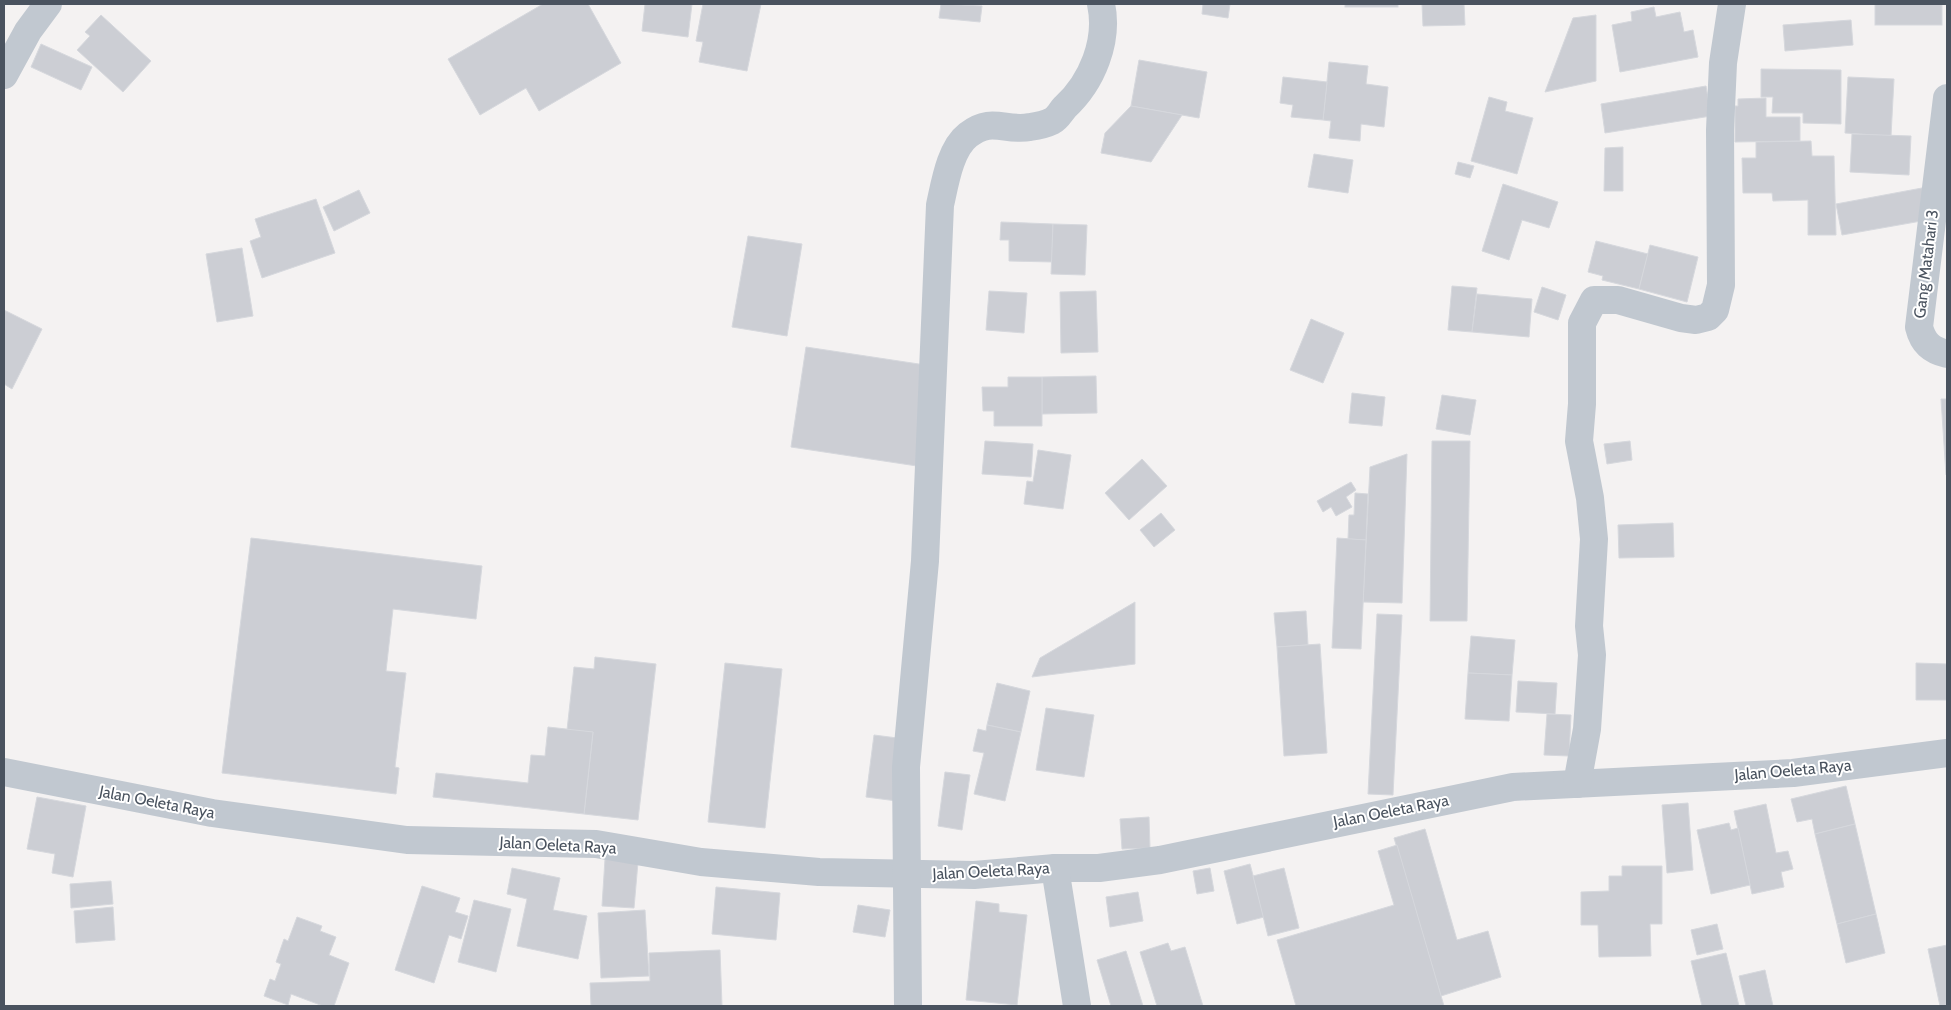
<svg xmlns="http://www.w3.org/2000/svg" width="1951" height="1010" viewBox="0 0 1951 1010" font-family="Cabin,sans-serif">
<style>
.building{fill:#ccced4;stroke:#d6d8dd}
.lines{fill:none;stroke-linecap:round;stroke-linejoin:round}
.minor{stroke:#c1c8d0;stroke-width:28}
.labels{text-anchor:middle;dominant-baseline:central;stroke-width:4;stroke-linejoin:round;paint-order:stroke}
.street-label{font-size:16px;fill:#4a535f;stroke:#fff}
</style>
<rect width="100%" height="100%" fill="#f4f2f2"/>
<!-- building -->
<g class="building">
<polygon points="543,4 588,4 621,63 539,111 526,88 480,115 448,59"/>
<polygon points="645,4 692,4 688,37 642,31"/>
<polygon points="703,4 761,4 747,71 699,62 703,42 696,41"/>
<polygon points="941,4 982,6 980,22 939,18"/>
<polygon points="1203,4 1230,4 1228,18 1202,14"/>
<rect x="1345" y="4" width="53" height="3"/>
<polygon points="1422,4 1464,4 1465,25 1423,26"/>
<rect x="1875" y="4" width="67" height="21"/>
<polygon points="1654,7 1656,17 1680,12 1684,32 1693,30 1698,57 1620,72 1612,25 1632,21 1631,12"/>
<polygon points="101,15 151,61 123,92 77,50 90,36 85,32"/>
<polygon points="1596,15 1596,81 1545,92 1573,18"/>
<polygon points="1851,20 1853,45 1785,51 1783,25"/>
<polygon points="41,44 92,67 81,90 31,67"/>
<polygon points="1139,60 1207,72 1199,118 1131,106"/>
<polygon points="1329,62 1368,66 1366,84 1388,87 1384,127 1361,124 1360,141 1329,138 1331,121 1323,120"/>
<polygon points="1761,69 1841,70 1841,124 1803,123 1803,113 1772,113 1773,97 1761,97"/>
<polygon points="1283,77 1327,82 1323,120 1291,117 1293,105 1280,103"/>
<polygon points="1848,77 1894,79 1891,136 1845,133"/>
<polygon points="1706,86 1711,116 1605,133 1601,104"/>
<polygon points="1489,97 1507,102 1505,111 1533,118 1517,174 1471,161"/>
<polygon points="1766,98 1766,117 1800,117 1800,141 1735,142 1735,106 1738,106 1738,99"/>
<polygon points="1131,106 1182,115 1151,162 1101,153 1105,133"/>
<polygon points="1852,134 1911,136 1909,175 1850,172"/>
<polygon points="1811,141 1812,156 1834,156 1836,235 1808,235 1808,200 1773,201 1772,193 1743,193 1742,158 1756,158 1756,142"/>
<polygon points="1623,147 1623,191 1604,191 1605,148"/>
<polygon points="1314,154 1353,160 1348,193 1308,187"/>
<polygon points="1458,162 1474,166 1470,178 1455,174"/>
<polygon points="1503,184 1558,202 1549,228 1522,220 1509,260 1482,251"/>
<polygon points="1922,188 1927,220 1842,235 1836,204"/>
<polygon points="359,190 370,213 334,231 323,207"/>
<polygon points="316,199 335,253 262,278 250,241 261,237 255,219"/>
<polygon points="1001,222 1053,224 1052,262 1009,261 1009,240 1000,240"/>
<polygon points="1053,224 1087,225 1085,275 1051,274"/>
<polygon points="748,236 802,244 787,336 732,327"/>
<polygon points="1596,241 1648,254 1639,289 1602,280 1603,276 1588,272"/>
<polygon points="1650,245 1698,257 1687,302 1639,289"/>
<polygon points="242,248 253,316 217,322 206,254"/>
<polygon points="1452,286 1477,288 1472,332 1448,330"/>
<polygon points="1542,287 1566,295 1558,320 1534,312"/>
<polygon points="989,291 1027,293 1024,333 986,330"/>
<polygon points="1096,291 1098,352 1061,353 1060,292"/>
<polygon points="1477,294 1532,299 1529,337 1472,332"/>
<polygon points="4,310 42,329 12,389 4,384"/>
<polygon points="1311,319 1344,333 1323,383 1290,370"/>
<polygon points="806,347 932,366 917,466 791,447"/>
<polygon points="1096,376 1097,413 1042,414 1042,377"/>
<polygon points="1008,377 1042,377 1042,426 994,426 994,411 983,411 982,387 1008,387"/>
<polygon points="1352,393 1385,397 1382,426 1349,423"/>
<polygon points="1442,395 1476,400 1470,435 1436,429"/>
<polygon points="1941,399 1947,399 1947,475 1946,475"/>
<polygon points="985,441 1033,444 1031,477 982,474"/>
<polygon points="1432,441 1470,441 1467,621 1430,621"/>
<polygon points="1630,441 1632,460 1607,464 1604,444"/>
<polygon points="1038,450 1071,455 1063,509 1024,504 1027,481 1033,482"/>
<polygon points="1407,454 1402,603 1363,602 1370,467"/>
<polygon points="1142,459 1167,486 1129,520 1105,493"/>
<polygon points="1351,482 1356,490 1346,497 1352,507 1336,516 1331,507 1323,512 1317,501"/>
<polygon points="1355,493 1368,494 1366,540 1348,539 1349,515 1354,515"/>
<polygon points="1161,513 1175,530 1154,547 1140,530"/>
<polygon points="1673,523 1674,557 1619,558 1618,525"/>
<polygon points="251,538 482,566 476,619 393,609 386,671 406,673 395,767 399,768 396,794 222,773"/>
<polygon points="1337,538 1366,540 1361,649 1332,648"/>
<polygon points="1135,602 1135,664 1032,677 1040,658"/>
<polygon points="1306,611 1308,645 1277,647 1274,613"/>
<polygon points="1377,614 1402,615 1393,795 1368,794"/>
<polygon points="1471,636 1515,640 1512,675 1468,673"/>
<polygon points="1320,644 1327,753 1284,756 1277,647"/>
<polygon points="595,657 656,664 638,820 584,814 593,732 567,730 574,667 594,669"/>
<polygon points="725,663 782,669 765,828 708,822"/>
<polygon points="1916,663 1947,664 1947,700 1916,700"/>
<polygon points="1468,673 1512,675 1509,721 1465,719"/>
<polygon points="1518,681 1557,683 1555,714 1516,712"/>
<polygon points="997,683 1030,691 1021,732 987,725"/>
<polygon points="1046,708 1094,715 1084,777 1036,770"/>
<polygon points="1547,714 1571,715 1569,756 1544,755"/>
<polygon points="987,725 1021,732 1005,801 974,794 984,753 973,751 978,729 986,731"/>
<polygon points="548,727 593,732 584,814 433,797 436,773 528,783 531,755 545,756"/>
<polygon points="874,735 905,739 897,801 866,797"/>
<polygon points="945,772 970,775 962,830 938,826"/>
<polygon points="1846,786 1855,824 1815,834 1812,819 1797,822 1791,799"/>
<polygon points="37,797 86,806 73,877 52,873 55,854 27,849"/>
<polygon points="1688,803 1693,870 1667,873 1662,805"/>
<polygon points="1766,804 1776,853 1788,851 1793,869 1781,872 1784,887 1752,894 1734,811"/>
<polygon points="1149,817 1150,848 1122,849 1120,819"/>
<polygon points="1729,823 1731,830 1738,828 1750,885 1711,894 1697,830"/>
<polygon points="1855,824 1876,914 1837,924 1815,834"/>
<polygon points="1425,829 1457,940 1488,931 1501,977 1441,996 1394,838"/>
<polygon points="1397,845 1444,1006 1296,1006 1277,940 1394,905 1378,851"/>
<polygon points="605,859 638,862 634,908 602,906"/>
<polygon points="1250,864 1264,917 1237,924 1224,871"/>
<polygon points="1622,866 1662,866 1662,924 1650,924 1651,956 1599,957 1598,925 1581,925 1581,892 1609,891 1609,876 1622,876"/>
<polygon points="512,868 560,878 553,910 587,916 578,959 517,946 527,899 507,894"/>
<polygon points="1210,868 1214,891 1197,894 1193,871"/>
<polygon points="1284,868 1299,928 1268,936 1253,876"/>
<polygon points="111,881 113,904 71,908 70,884"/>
<polygon points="422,886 460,898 455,912 468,916 461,939 449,935 434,983 395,970"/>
<polygon points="716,887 780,893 776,940 712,934"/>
<polygon points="1138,892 1143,921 1110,927 1106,897"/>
<polygon points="474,900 511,909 496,972 458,962"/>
<polygon points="976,901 999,904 999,912 1027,915 1017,1005 966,1000"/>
<polygon points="858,905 890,910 885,937 853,932"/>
<polygon points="113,907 115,940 76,943 74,911"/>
<polygon points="645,910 649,976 601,978 598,913"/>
<polygon points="1876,914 1885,953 1846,963 1837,924"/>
<polygon points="297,917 322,926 320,931 336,937 329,955 349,963 334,1006 323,1006 291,994 288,1005 264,996 270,979 275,981 281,964 276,962 284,939 288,941"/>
<polygon points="1717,924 1723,949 1697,955 1691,930"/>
<polygon points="1168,943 1171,951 1185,947 1203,1006 1157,1006 1140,952"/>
<polygon points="1947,945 1947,1006 1940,1006 1928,949"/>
<polygon points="720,950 722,1006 591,1006 590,983 650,981 649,953"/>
<polygon points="1126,951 1143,1006 1111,1006 1097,960"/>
<polygon points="1726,953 1739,1006 1702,1006 1691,961"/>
<polygon points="1765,970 1773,1006 1746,1006 1739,976"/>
</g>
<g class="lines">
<!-- minor -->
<g class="minor">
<polyline points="4,75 28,31 48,4"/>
<path d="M1947 98 1919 327C1923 343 1931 350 1947 354"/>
<polyline points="4,772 212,813 407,840 596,844 701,862 819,872 974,875 1055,868 1099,868 1160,860 1513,787 1793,773 1947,753"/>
<polyline points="1577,784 1587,729 1592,655 1589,626 1594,539 1590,498 1579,441 1582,404 1582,323 1594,300 1618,300 1681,318 1696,320 1708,317 1715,310 1721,285 1720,130 1723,63 1732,4"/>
<polyline points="1055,868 1077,1006"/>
<path d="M908 1006 906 767 925 561 940 205C945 183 950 149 968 135 992 116 1005 132 1030 127 1037 126 1046 124 1052 121 1058 118 1061 111 1065 107 1092 82 1109 41 1101 4"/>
</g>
</g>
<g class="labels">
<!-- street labels -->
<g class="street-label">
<text transform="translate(1926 264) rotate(-83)">Gang Matahari 3</text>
<text transform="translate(1793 770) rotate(-5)">Jalan Oeleta Raya</text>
<text transform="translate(157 802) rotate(11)">Jalan Oeleta Raya</text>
<text transform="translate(1391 811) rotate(-11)">Jalan Oeleta Raya</text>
<text transform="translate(558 845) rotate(3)">Jalan Oeleta Raya</text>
<text transform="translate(991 871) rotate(-3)">Jalan Oeleta Raya</text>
</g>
</g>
<!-- border -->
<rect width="1951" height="1010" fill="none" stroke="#4a535f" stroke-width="10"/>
</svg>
